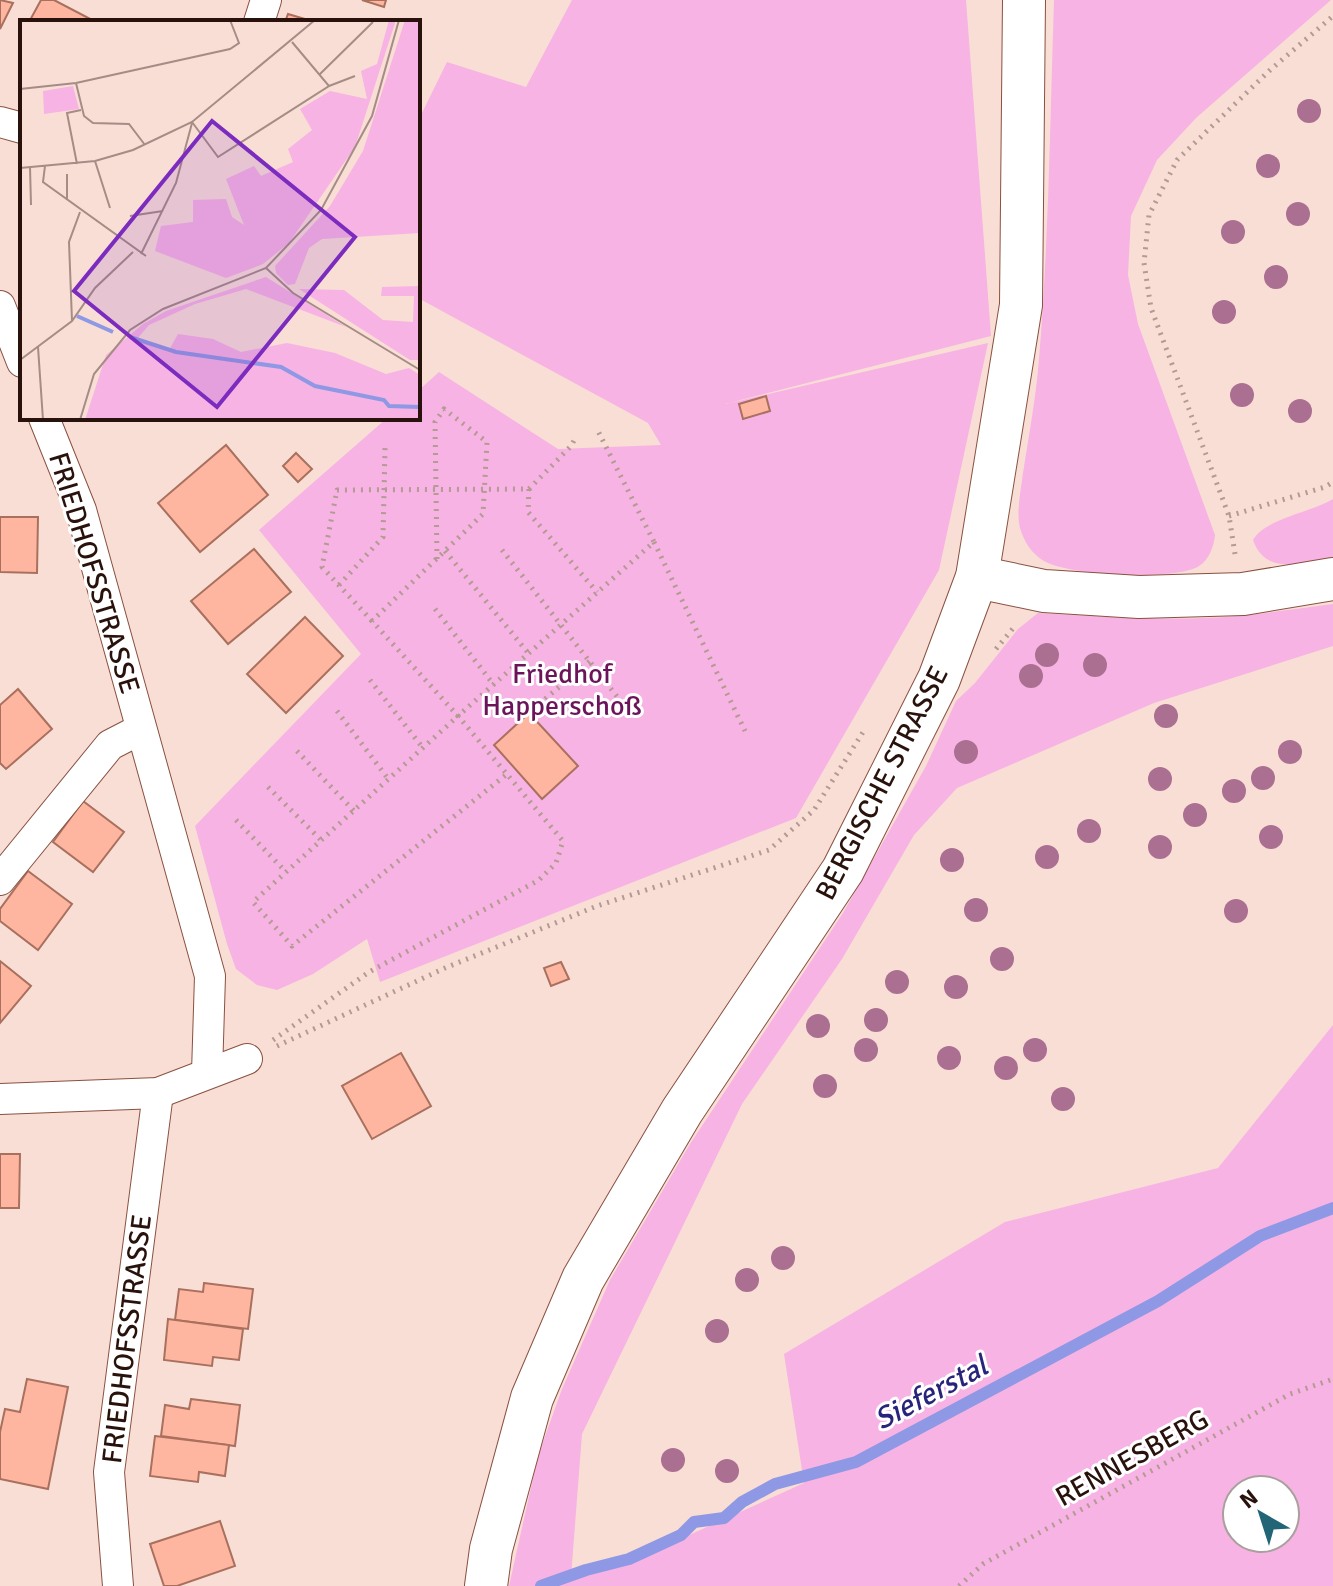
<svg xmlns="http://www.w3.org/2000/svg" width="1333" height="1586" viewBox="0 0 1333 1586" font-family="Signika,sans-serif">
<style>
.green{fill:#f7b3e3;fill-rule:evenodd}
.lines{fill:none;stroke-linecap:round;stroke-linejoin:round}
.stream{stroke:#8f98e4;stroke-width:12}
.building{fill:#feb6a0;stroke:#a9705e;stroke-width:2}
.street-casing{stroke:#885140;stroke-width:32}
.secondary-casing{stroke:#885140;stroke-width:44}
.path{stroke:#b39a92;stroke-width:5;stroke-dasharray:2 6;stroke-linecap:butt}
.street{stroke:#fff;stroke-width:30}
.secondary{stroke:#fff;stroke-width:42}
.tree{fill:#ab6f91}
.labels{text-anchor:middle;dominant-baseline:central;stroke-width:6;stroke-linejoin:round;paint-order:stroke}
.street-label{font-size:28px;fill:#28120b;stroke:#fff}
.park-label{font-size:28px;fill:#6b1459;stroke:#fff}
.water-label{font-size:30px;font-style:italic;fill:#29247b;stroke:#fff}
.inset-river{fill:none;stroke:#8f98e4;stroke-width:4}
.inset-road{fill:none;stroke:#a58c85;stroke-width:2}
.view{fill:#7b2cbf;fill-opacity:0.15;stroke:#7b2cbf;stroke-width:4}
.inset-edge{fill:none;stroke:#28120b;stroke-width:4}
</style>
<rect width="100%" height="100%" fill="#f9ded6"/>
<!-- green -->
<g class="green">
<polygon points="572,0 966,0 991,336 725,404 988,343 939,570 796,818 380,982 367,939 313,974 277,990 257,985 236,969 227,944 195,826 361,654 259,530 387,418 418,418 418,391 439,372 558,449 661,445 648,423 418,298 418,121 447,62 526,87"/>
<path d="M1054 0H1331L1196 118 1157 160 1131 216 1128 275 1138 324 1215 535C1214 546 1209 560 1199 566 1176 581 1068 576 1044 561 1032 554 1024 542 1020 528 1016 511 1021 490 1023 473 1029 435 1036 397 1039 359 1049 239 1050 120 1054 0Z"/>
<path d="M1333 499V558C1303 562 1266 577 1253 540 1264 519 1312 512 1333 499Z"/>
<path d="M1333 604V646L1154 703 957 788 914 835 842 959 742 1104 582 1434 571 1577 665 1546 804 1483 784 1354 1005 1222 1218 1168 1333 1025V1586H509L538 1456 562 1389 610 1280 690 1144 843 913 926 766 956 701 975 683 1018 629 1038 613C1093 616 1149 620 1204 618 1248 616 1290 610 1333 604ZM1237 1490H1285V1538H1237Z"/>
</g>
<g class="lines">
<!-- stream -->
<polyline class="stream" points="541,1586 586,1570 629,1559 681,1535 694,1522 724,1518 742,1502 775,1484 856,1462 1158,1301 1260,1236 1333,1208"/>
</g>
<!-- building -->
<g class="building">
<polygon points="0,0 13,3 0,29"/>
<polygon points="41,0 54,0 96,22 29,22"/>
<polygon points="362,0 386,0 384,7"/>
<polygon points="288,14 315,22 285,22"/>
<polygon points="766,396 770,411 743,419 739,404"/>
<polygon points="226,445 268,495 200,552 158,503"/>
<polygon points="296,453 312,469 298,482 283,466"/>
<polygon points="0,517 38,517 37,573 0,572"/>
<polygon points="254,549 291,592 228,644 191,601"/>
<polygon points="305,617 343,656 286,713 247,674"/>
<polygon points="18,689 52,729 6,769 0,763 0,705"/>
<polygon points="529,713 578,766 542,799 494,745"/>
<polygon points="83,801 124,832 93,872 53,842"/>
<polygon points="28,871 72,904 38,950 0,921 0,909"/>
<polygon points="0,961 31,986 0,1023"/>
<polygon points="561,962 569,979 551,986 544,968"/>
<polygon points="401,1053 431,1106 372,1139 342,1086"/>
<polygon points="0,1154 20,1154 19,1208 0,1208"/>
<polygon points="204,1283 253,1289 248,1329 175,1320 179,1289 203,1292"/>
<polygon points="168,1319 243,1329 239,1360 213,1357 212,1366 164,1360"/>
<polygon points="27,1379 68,1387 48,1489 0,1479 0,1432 5,1409 20,1412"/>
<polygon points="191,1399 240,1405 235,1446 161,1436 165,1405 189,1409"/>
<polygon points="155,1436 229,1445 225,1476 199,1472 198,1482 150,1476"/>
<polygon points="220,1521 235,1566 177,1586 164,1586 150,1544"/>
</g>
<g class="lines">
<!-- street casing -->
<g class="street-casing">
<g id="street">
<polyline points="259,22 266,0"/>
<polyline points="0,122 22,128"/>
<polyline points="0,306 22,362"/>
<polyline points="44,418 81,510 210,976 207,1073"/>
<polyline points="0,880 110,745 141,729"/>
<polyline points="0,1099 158,1093 247,1059"/>
<polyline points="118,1586 109,1472 158,1093"/>
</g>
</g>
<!-- secondary casing -->
<g class="secondary-casing">
<g id="secondary">
<polyline points="977,577 1044,591 1139,597 1243,594 1333,579"/>
<polyline points="486,1586 491,1549 532,1398 583,1279 682,1111 843,870 939,679 977,577 1021,305 1024,0"/>
</g>
</g>
<!-- path -->
<g class="path">
<polyline points="529,489 528,512 597,592"/>
<polyline points="1229,516 1325,487 1333,482"/>
<polyline points="654,542 745,731"/>
<polyline points="502,550 630,713"/>
<polyline points="445,551 529,654"/>
<polyline points="1235,554 1229,516 1151,308 1144,263 1149,215 1177,160 1269,71 1333,16"/>
<polyline points="437,559 435,422 444,409 487,442 483,514 372,621 458,716 253,902 292,946 507,774"/>
<polyline points="339,585 383,537 385,448"/>
<polyline points="435,609 494,685"/>
<polyline points="372,621 322,567 337,490 529,489 571,446 576,437"/>
<polyline points="996,649 1015,626"/>
<polyline points="370,680 423,748"/>
<polyline points="539,704 590,661"/>
<polyline points="337,711 389,780"/>
<polyline points="297,751 354,811"/>
<polyline points="268,787 321,840"/>
<polyline points="236,820 286,872"/>
<polyline points="273,1040 369,972 539,880 556,863 563,841 458,716 654,542 598,431"/>
<polyline points="277,1046 445,968 597,906 769,850 814,810 865,729"/>
<polyline points="959,1586 983,1564 1290,1394 1333,1379"/>
</g>
<!-- street -->
<use href="#street" class="street"/>
<!-- secondary -->
<use href="#secondary" class="secondary"/>
</g>
<!-- trees -->
<g class="tree">
<circle cx="1309" cy="111" r="12"/>
<circle cx="1268" cy="166" r="12"/>
<circle cx="1298" cy="214" r="12"/>
<circle cx="1233" cy="232" r="12"/>
<circle cx="1276" cy="277" r="12"/>
<circle cx="1224" cy="312" r="12"/>
<circle cx="1242" cy="395" r="12"/>
<circle cx="1300" cy="411" r="12"/>
<circle cx="1047" cy="655" r="12"/>
<circle cx="1095" cy="665" r="12"/>
<circle cx="1031" cy="676" r="12"/>
<circle cx="1166" cy="716" r="12"/>
<circle cx="966" cy="752" r="12"/>
<circle cx="1290" cy="752" r="12"/>
<circle cx="1263" cy="778" r="12"/>
<circle cx="1160" cy="779" r="12"/>
<circle cx="1234" cy="791" r="12"/>
<circle cx="1195" cy="815" r="12"/>
<circle cx="1089" cy="831" r="12"/>
<circle cx="1271" cy="837" r="12"/>
<circle cx="1160" cy="847" r="12"/>
<circle cx="1047" cy="857" r="12"/>
<circle cx="952" cy="860" r="12"/>
<circle cx="976" cy="910" r="12"/>
<circle cx="1236" cy="911" r="12"/>
<circle cx="1002" cy="959" r="12"/>
<circle cx="897" cy="982" r="12"/>
<circle cx="956" cy="987" r="12"/>
<circle cx="876" cy="1020" r="12"/>
<circle cx="818" cy="1026" r="12"/>
<circle cx="866" cy="1050" r="12"/>
<circle cx="1035" cy="1050" r="12"/>
<circle cx="949" cy="1058" r="12"/>
<circle cx="1006" cy="1068" r="12"/>
<circle cx="825" cy="1086" r="12"/>
<circle cx="1063" cy="1099" r="12"/>
<circle cx="783" cy="1258" r="12"/>
<circle cx="747" cy="1280" r="12"/>
<circle cx="717" cy="1331" r="12"/>
<circle cx="673" cy="1460" r="12"/>
<circle cx="727" cy="1471" r="12"/>
</g>
<g class="labels">
<!-- street labels -->
<g class="street-label">
<text transform="translate(94 573) rotate(73)">FRIEDHOFSSTRASSE</text>
<text transform="translate(882 783) rotate(-63)">BERGISCHE STRASSE</text>
<text transform="translate(127 1339) rotate(-83)">FRIEDHOFSSTRASSE</text>
<text transform="translate(1132 1458) rotate(-29)">RENNESBERG</text>
</g>
<!-- park labels -->
<g class="park-label">
<text x="562" y="674">Friedhof<tspan x="562" dy="32">Happerschoß</tspan></text>
</g>
<!-- water labels -->
<g class="water-label">
<text transform="translate(931 1393) rotate(-28)">Sieferstal</text>
</g>
</g>
<!-- overview -->
<g transform="translate(20 20)">
<rect width="400" height="400" fill="#f9ded6"/>
<path d="M369 0H376L335 127 269 223 243 244 206 258 135 231 141 206 173 202V180L206 179 212 197 224 205 206 159 234 146 241 156 273 142 268 129 292 110 280 89 310 71 347 79 341 51 357 44ZM385 0H400V213L302 219 289 228 275 264 268 265 256 253 255 246 310 186 343 131ZM53 66 59 89 24 94 23 71ZM246 257 326 307 226 269 175 284 129 305 116 320 149 330 158 314 193 319 221 332 267 323 315 333 366 354 389 348 400 355V400H65L86 335 123 304 146 291ZM400 266V340H390L279 269 324 270 363 300 393 302 394 276H361L362 267Z" fill="#f7b3e3"/>
<path class="inset-river" d="M57 296 93 312M110 317 156 332 261 347 295 366 364 380 369 386 400 387"/>
<path class="inset-road" d="M300 54 353 2M56 63 64 96 73 103 109 104 125 125M309 66 335 56M0 69 56 63 210 29 219 23 210 0M172 102 198 137 309 66 272 22M75 141 90 188M57 144 47 93 61 90M25 146 23 162 126 236M10 147 11 185M0 148 75 141 113 130 172 102 295 0M47 154V180M110 196 143 191M121 234 156 163 172 103M246 248 273 273 400 350M52 301 49 222 60 192M18 327 23 400M0 340 52 301 75 268 113 232M60 400 74 354 110 310 143 289 246 248 301 190 352 96 379 0"/>
<path class="view" d="M192 101 335 217 197 387 54 271Z"/>
<rect width="400" height="400" class="inset-edge"/>
</g>
<!-- north arrow -->
<g transform="translate(1261 1514) rotate(321)"><circle r="38" fill="#ffffff" stroke="#a9a09d" stroke-width="2"/>
<path d="M0-6L14 30L0 20L-14 30Z" fill="#216576"/>
<text y="-12" font-size="22" font-weight="bold" text-anchor="middle" fill="#28120b">N</text>
</g>
</svg>
